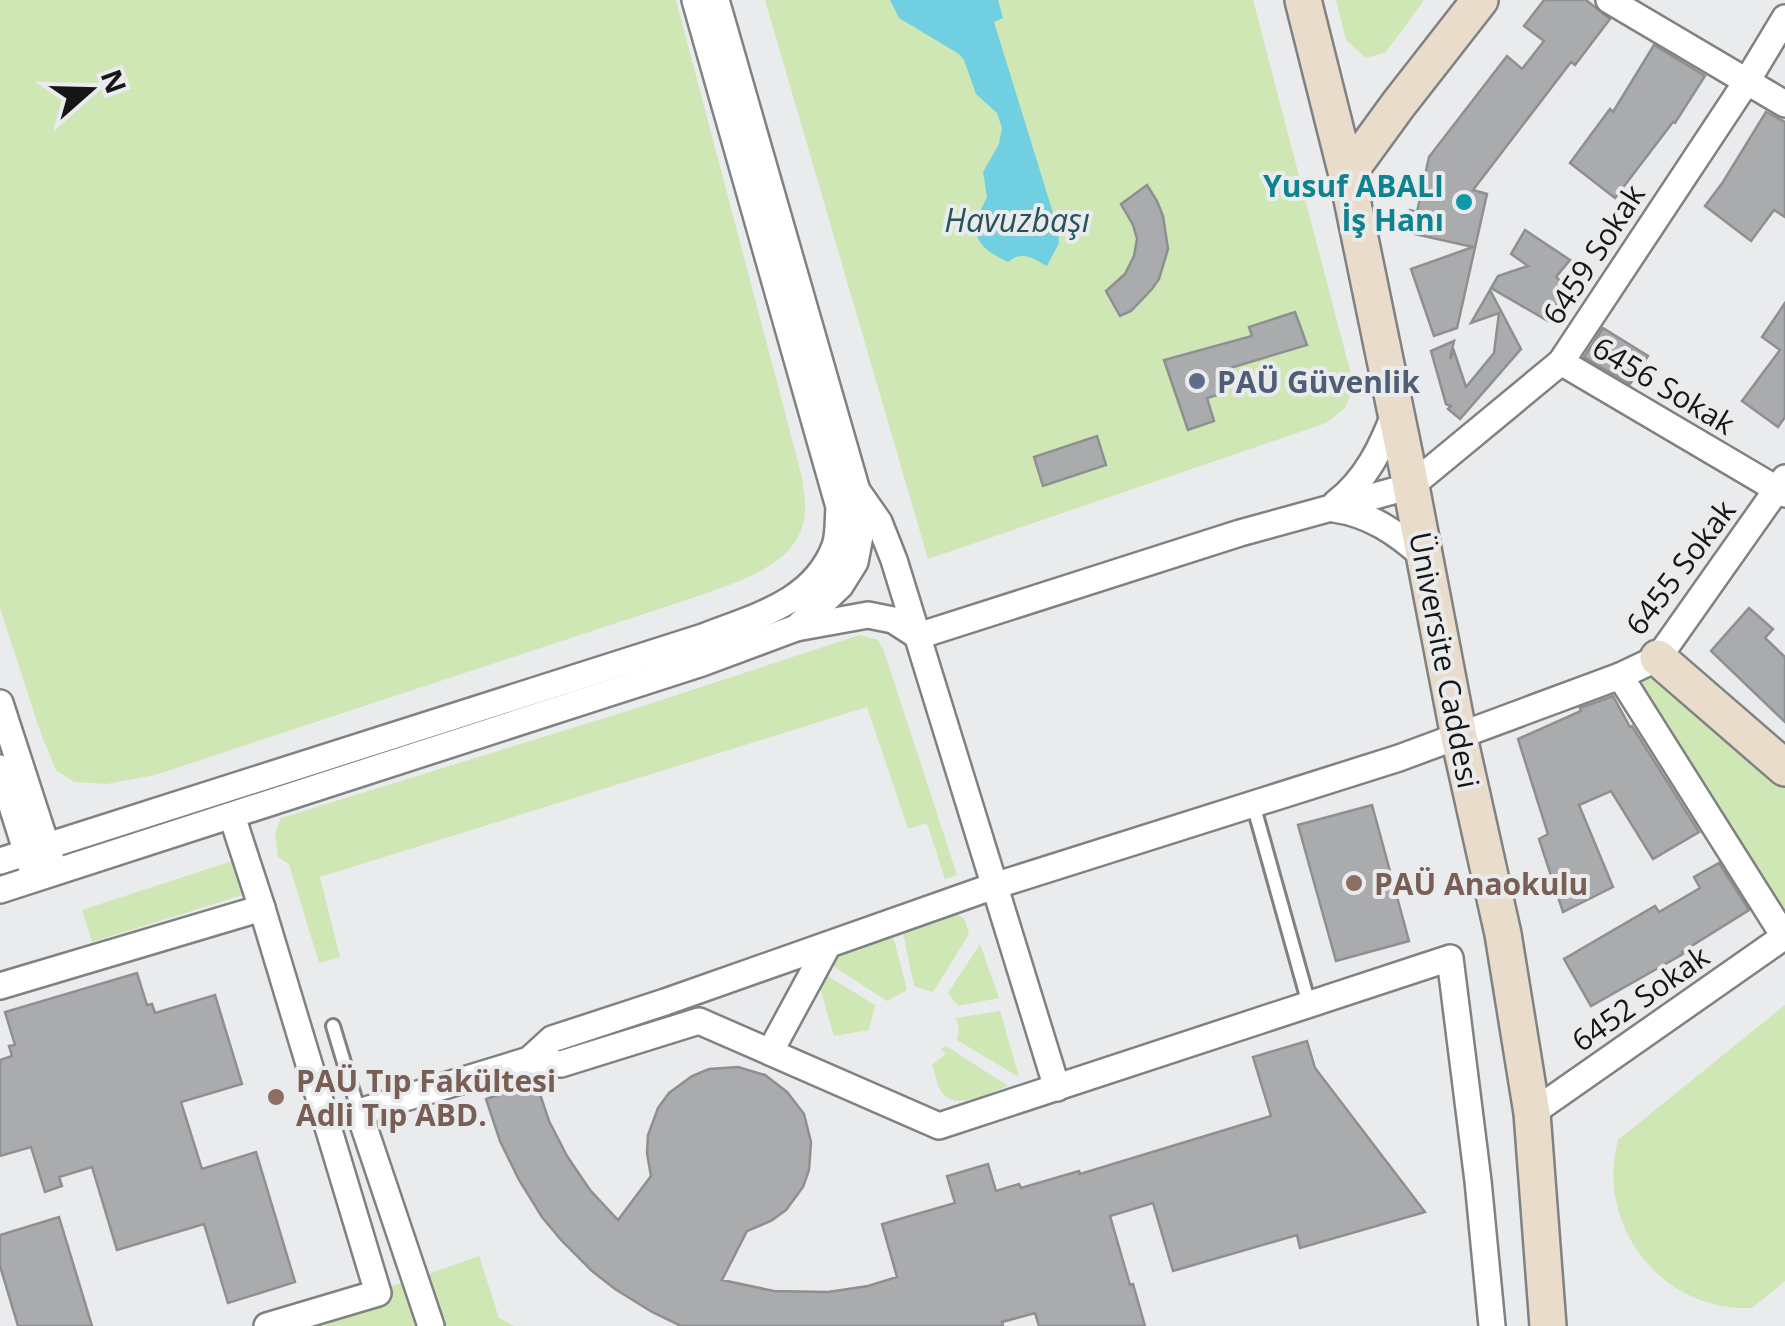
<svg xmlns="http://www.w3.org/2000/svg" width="1785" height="1326" viewBox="0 0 1785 1326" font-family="'Open Sans',sans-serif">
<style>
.green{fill:#cfe6b5}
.water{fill:#70cfe0}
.building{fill:#aaabad;stroke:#8e8f90;stroke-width:2.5}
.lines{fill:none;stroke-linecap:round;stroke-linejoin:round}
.lane-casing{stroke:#7f8182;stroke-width:18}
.street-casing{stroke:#7f8182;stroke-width:30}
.secondary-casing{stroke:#7f8182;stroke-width:40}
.lane{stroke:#fff;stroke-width:12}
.street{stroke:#fff;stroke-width:25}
.secondary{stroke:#eadcca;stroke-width:35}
.culture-dot{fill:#0f9aa8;stroke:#eaebed;stroke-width:4}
.service-dot{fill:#5c6f8a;stroke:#eaebed;stroke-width:4}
.education-dot{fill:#8d6e63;stroke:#eaebed;stroke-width:4}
.labels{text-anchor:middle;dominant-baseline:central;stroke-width:8;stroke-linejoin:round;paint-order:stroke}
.culture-label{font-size:30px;font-weight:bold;fill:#0d838f;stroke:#eaebed;text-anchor:end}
.street-label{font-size:30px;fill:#161617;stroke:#eaebed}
.service-label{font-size:30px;font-weight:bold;fill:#4e5e75;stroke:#eaebed;text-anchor:start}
.education-label{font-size:30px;font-weight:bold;fill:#785e54;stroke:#eaebed;text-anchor:start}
.water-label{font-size:32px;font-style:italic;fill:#27525a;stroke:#eaebed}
</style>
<rect width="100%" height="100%" fill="#eaebed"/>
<!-- green -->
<g class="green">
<path d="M0 0H676L802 477C803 488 806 499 805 510 804 565 734 583 692 598L155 775 107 784 74 782 56 770 41 734 0 608Z"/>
<polygon points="765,0 1253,0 1354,386 1345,408 1326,423 928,559"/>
<polygon points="1336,0 1424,0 1386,52 1366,58 1346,40"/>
<polygon points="860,635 878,640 884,651 957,875 945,879 927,823 908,829 867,707 320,877 340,957 319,963 289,864 278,857 275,834 281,818 637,708"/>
<polygon points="1658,658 1785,768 1785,936 1620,676"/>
<polygon points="232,861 243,895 92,942 82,910"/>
<polygon points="952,913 964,918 969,934 933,992 914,986 903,932"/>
<polygon points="893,936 907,990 887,1001 830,964 836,956"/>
<polygon points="980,944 999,998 958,1006 948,993"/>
<polygon points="821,972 875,1005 869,1030 834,1036 819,984"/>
<path d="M1785 1005V1281L1752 1308C1662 1312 1595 1226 1618 1140Z"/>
<polygon points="1000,1011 1019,1077 957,1040 959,1029 956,1018"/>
<path d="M946 1046 1008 1086C989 1092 952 1114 940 1089 936 1082 935 1072 932 1065L946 1054 941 1049Z"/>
<polygon points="479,1256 499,1318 515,1326 267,1326 414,1279"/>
</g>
<!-- water -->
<path class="water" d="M890 0H998L1003 18 994 22 1058 229 1059 243 1047 266C1033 258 1022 250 1008 262 987 251 981 249 973 226L987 197 983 172 999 144 1002 128 997 113 976 94 964 60 959 54 899 18Z"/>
<!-- building -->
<g class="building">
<polygon points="1544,0 1586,0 1610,19 1575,65 1571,62 1473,190 1487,194 1457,328 1434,336 1411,269 1473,247 1406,232 1410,210 1417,212 1429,157 1507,56 1522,69 1544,41 1524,26"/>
<polygon points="1654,45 1705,76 1675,123 1673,122 1615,198 1570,163 1610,109 1613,112"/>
<polygon points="1766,112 1785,122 1785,217 1774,210 1751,241 1705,206 1723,182"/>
<polygon points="1147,185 1157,201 1163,216 1168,249 1159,279 1152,289 1131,311 1120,316 1106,291 1125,274 1134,256 1137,239 1133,225 1121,204"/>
<polygon points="1525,230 1570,260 1556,277 1567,287 1548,321 1491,288 1498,276 1528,266 1511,254"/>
<polygon points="1490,290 1521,349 1460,419 1448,409 1451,406 1446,404 1431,351 1454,341 1450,359 1454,351 1466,387 1494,353 1499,313 1471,323"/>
<polygon points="1785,303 1785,417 1778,427 1742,401 1780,350 1762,337"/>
<polygon points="1295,312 1307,345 1220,371 1227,392 1207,398 1214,421 1188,430 1164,360 1252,336 1249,327"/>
<polygon points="1603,328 1648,356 1630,384 1584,357"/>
<polygon points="1097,436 1106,465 1043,486 1034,457"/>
<polygon points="1749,608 1773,629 1765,638 1785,657 1785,722 1711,651"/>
<polygon points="1613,696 1630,727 1632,726 1699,832 1653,859 1611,791 1579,805 1613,887 1563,912 1539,839 1548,834 1518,739 1581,711 1580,708"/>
<polygon points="1372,805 1409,941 1336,961 1298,825"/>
<polygon points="1719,863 1749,910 1682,952 1683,954 1591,1006 1564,959 1655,906 1659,912 1700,888 1694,877"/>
<polygon points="137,973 147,1005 152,1004 155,1013 215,995 242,1084 181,1102 202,1169 256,1152 295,1282 228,1303 204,1224 117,1250 92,1167 59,1177 62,1186 45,1192 31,1147 0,1156 0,1060 12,1056 9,1046 15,1045 5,1012"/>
<polygon points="1307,1041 1315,1068 1425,1212 1300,1248 1297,1235 1173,1271 1153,1203 1110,1216 1130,1285 1133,1284 1145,1326 1039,1326 1035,1313 1002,1322 1003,1326 681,1326 652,1312 615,1289 592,1271 561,1240 542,1217 519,1180 500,1141 486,1099 536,1082 549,1121 567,1156 590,1190 618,1220 651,1176 647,1153 648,1135 658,1108 669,1093 692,1076 709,1069 738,1067 765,1075 787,1092 804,1114 811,1142 809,1170 803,1187 786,1210 771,1221 747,1231 722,1280 774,1291 828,1292 868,1286 897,1277 882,1224 955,1203 947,1176 988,1164 996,1191 1019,1184 1021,1188 1079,1171 1080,1174 1271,1116 1253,1057"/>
<polygon points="59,1217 92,1326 18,1326 0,1266 0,1235"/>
</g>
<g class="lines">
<!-- lane casing -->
<g class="lane-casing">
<g id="lane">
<polyline points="1253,804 1309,1004"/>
<polyline points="333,1026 359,1112"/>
</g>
</g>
<!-- street casing -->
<g class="street-casing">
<g id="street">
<polyline points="1609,0 1785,104"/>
<polyline points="1561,362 1785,494"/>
<polyline points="858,492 879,522 894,560 1057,1088"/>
<path d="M1336 503C1366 480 1382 447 1395 412"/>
<path d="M1334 509C1370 514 1397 533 1423 556"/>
<polyline points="796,628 868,615 893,620 918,636"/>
<polyline points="918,636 1240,533 1411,486 1561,362 1747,81 1785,18"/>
<polyline points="1620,676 1784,936"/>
<polyline points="0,703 52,863"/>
<polyline points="0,768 32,869"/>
<polyline points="232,816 262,908 378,1293 267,1326"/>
<path d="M0 861 703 637C754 617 814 603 835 546 839 535 838 519 839 507L695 0"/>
<polyline points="0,890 702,663 796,628 840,586 855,562 860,536 857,491 716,0"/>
<polyline points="0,986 262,908"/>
<polyline points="770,1052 828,945"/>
<polyline points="529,1060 561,1064 699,1021 939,1126 1450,958 1478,1181 1492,1326"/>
<polyline points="1532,1113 1785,936"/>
<polyline points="431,1326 359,1112 529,1060 552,1039 665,1002 994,886 1399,758 1620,676 1658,658 1785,478"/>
</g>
</g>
<!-- secondary casing -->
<g class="secondary-casing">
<g id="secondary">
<polyline points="1303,0 1347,175 1411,486 1459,737 1503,934 1532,1113 1548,1326"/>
<polyline points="1347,175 1398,105 1480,0"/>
<polyline points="1658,658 1785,768"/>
</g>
</g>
<!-- lane -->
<use href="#lane" class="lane"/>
<!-- street -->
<use href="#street" class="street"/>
<!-- secondary -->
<use href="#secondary" class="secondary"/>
</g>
<!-- markers -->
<circle class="culture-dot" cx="1464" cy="202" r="10"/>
<circle class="service-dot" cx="1197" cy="381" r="10"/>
<g class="education-dot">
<circle cx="1354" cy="883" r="10"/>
<circle cx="276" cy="1097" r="10"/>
</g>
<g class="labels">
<!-- culture labels -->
<g class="culture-label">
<text x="1444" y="185">Yusuf ABALI<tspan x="1444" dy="34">İş Hanı</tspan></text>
</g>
<!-- street labels -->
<g class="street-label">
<text transform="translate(1593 254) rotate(-57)">6459 Sokak</text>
<text transform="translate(1664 385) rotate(31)">6456 Sokak</text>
<text transform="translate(1680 567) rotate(-53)">6455 Sokak</text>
<text transform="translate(1445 660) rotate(79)">Üniversite Caddesi</text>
<text transform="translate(1640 998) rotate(-35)">6452 Sokak</text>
</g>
<!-- service labels -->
<g class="service-label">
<text x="1217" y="381">PAÜ Güvenlik</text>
</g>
<!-- education labels -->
<g class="education-label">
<text x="1374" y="883">PAÜ Anaokulu</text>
<text x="296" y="1080">PAÜ Tıp Fakültesi<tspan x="296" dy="34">Adli Tıp ABD.</tspan></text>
</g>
<!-- water labels -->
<g class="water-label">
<text x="1017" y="219">Havuzbaşı</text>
</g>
</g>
<!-- north arrow -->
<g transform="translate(90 90) rotate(70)" stroke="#eaebed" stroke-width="8" paint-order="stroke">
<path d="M0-8L18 38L0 25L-18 38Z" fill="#161617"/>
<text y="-15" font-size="28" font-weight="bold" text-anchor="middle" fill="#161617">N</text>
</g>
</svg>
